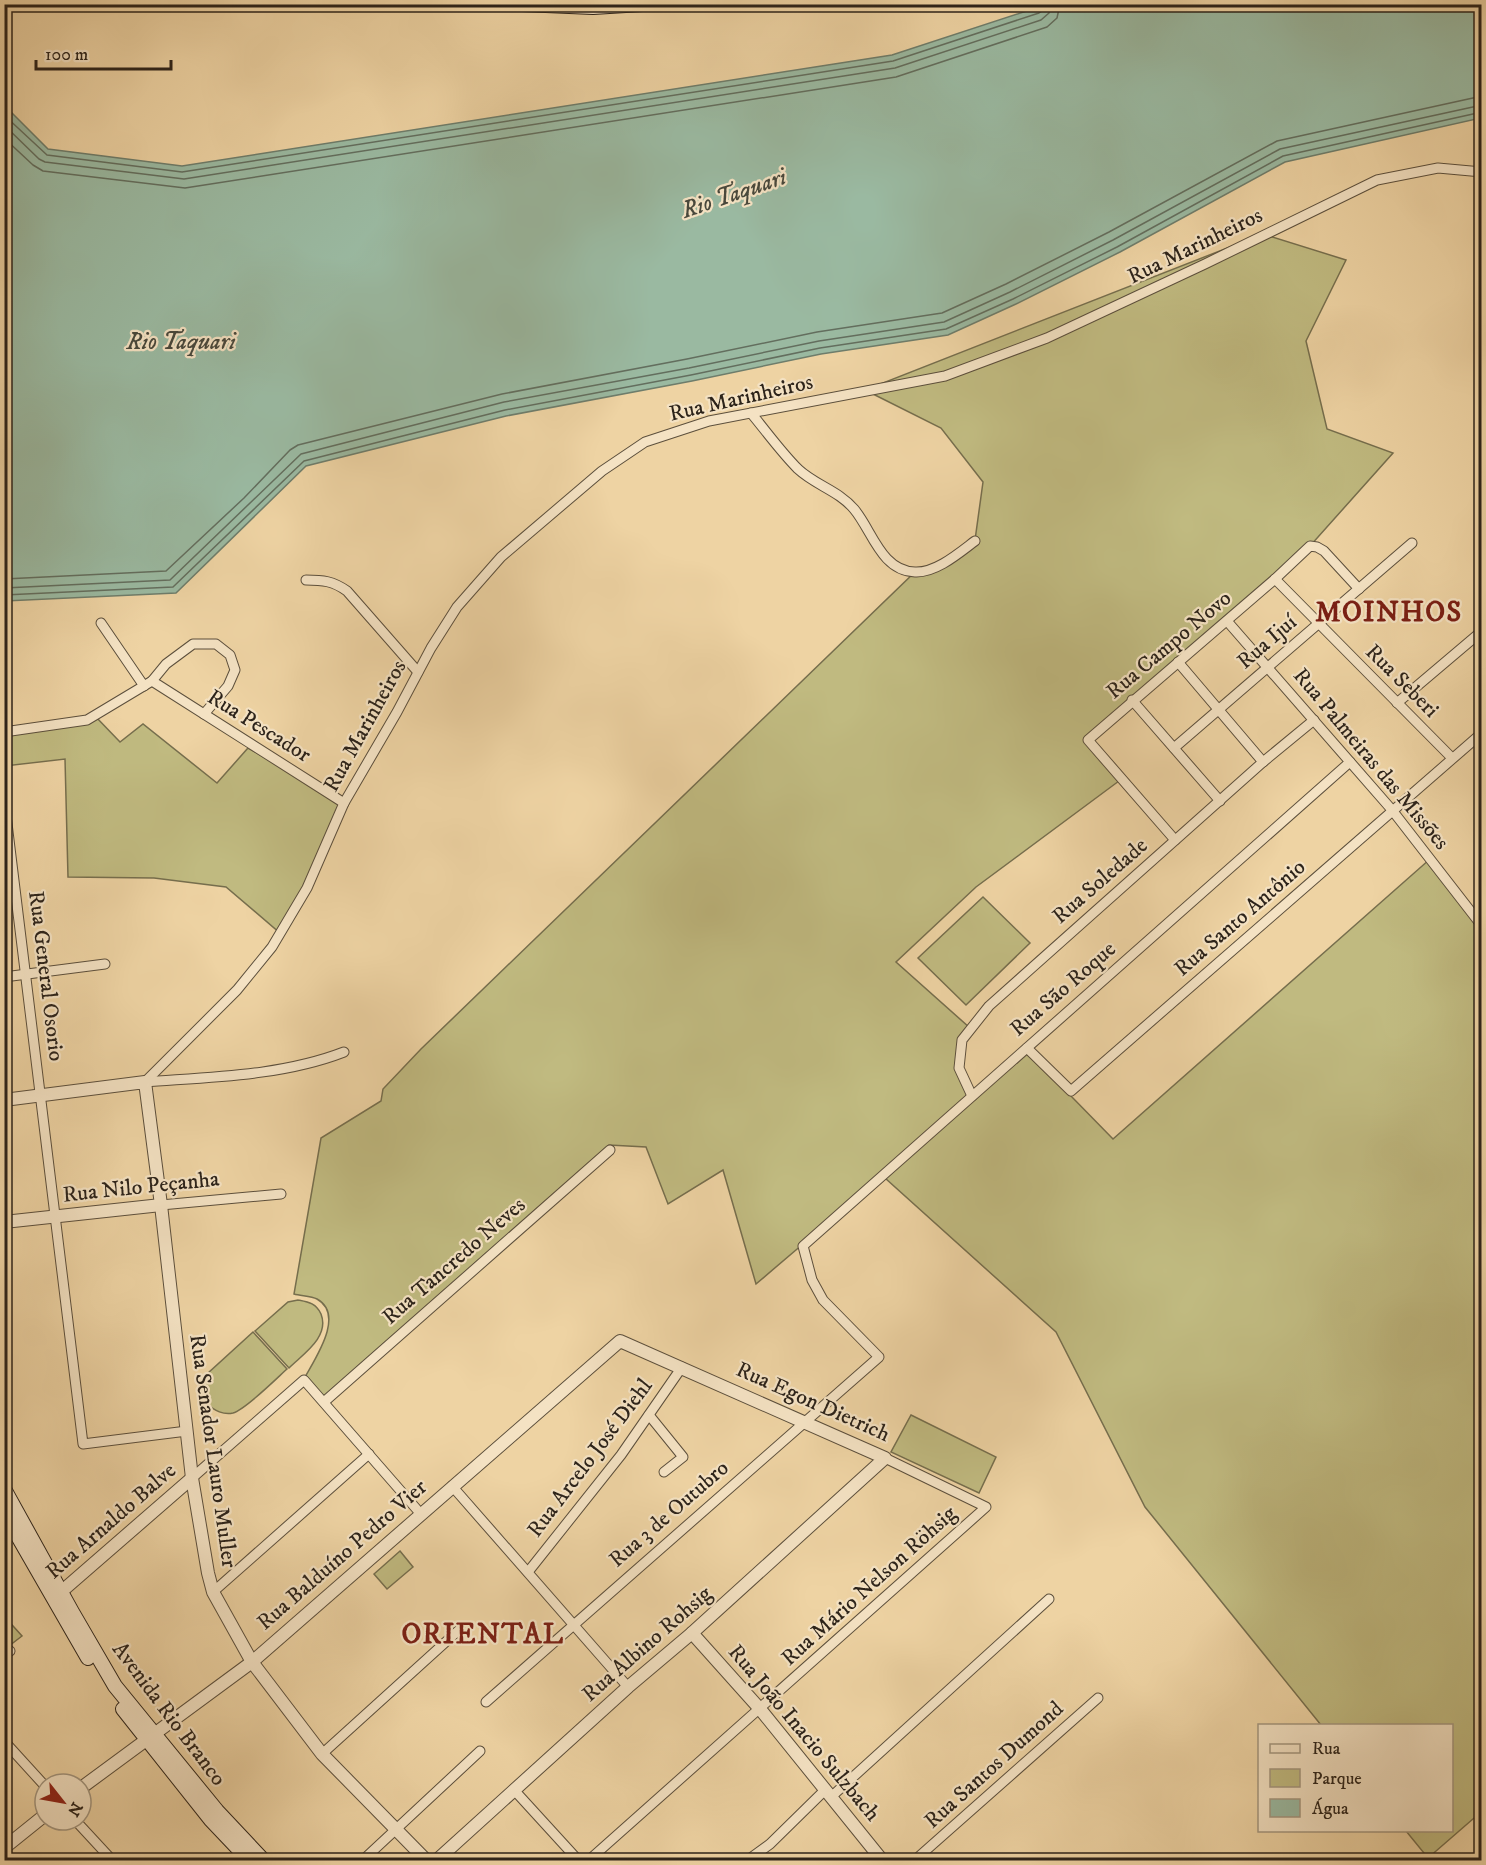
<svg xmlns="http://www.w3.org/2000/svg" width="1486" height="1865" viewBox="0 0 1486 1865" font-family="'IM FELL DW Pica',serif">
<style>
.green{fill:#c0ba80;stroke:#766e4d;stroke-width:1.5}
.water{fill:#9ab9a1;stroke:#6e7d6b;stroke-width:1.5}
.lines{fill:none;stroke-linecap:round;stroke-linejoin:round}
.shore{stroke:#636e5e;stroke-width:1.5}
.minor-casing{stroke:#5c4f3c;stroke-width:11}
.tertiary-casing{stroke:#5c4f3c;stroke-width:14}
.secondary-casing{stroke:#2c231a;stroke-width:16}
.minor{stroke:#f4e2c3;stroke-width:9}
.tertiary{stroke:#f4e2c3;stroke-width:12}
.secondary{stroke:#f4e2c3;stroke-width:14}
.labels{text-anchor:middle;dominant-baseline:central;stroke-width:4.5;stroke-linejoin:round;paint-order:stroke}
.street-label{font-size:22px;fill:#2c231a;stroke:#f4e2c3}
.water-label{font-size:24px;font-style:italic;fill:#48483c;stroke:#f4e2c3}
.district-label{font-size:28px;font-weight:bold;letter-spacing:1.5px;fill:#7a1f14;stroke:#f4e2c3}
</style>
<rect width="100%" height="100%" fill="#eed3a3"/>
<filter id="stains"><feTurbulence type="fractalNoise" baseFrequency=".00333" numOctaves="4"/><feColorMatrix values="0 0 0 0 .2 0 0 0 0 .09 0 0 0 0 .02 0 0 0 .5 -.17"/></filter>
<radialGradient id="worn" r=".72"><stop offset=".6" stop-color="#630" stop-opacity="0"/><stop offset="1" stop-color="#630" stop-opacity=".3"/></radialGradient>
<!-- green -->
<g class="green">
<path d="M1263 234 1346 260 1306 341 1327 429 1393 453 1310 546 1088 738 1123 778 976 887 896 962 970 1028 959 1067 971 1094 803 1244 756 1284 723 1170 668 1204 646 1147 609 1145 322 1398 304 1379C314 1360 346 1315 317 1299 311 1296 301 1296 294 1294L321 1138 381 1101 383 1089 421 1049 916 571 940 565 975 540 983 482 941 428 865 390Z"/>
<polygon points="95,716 120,742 143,724 217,783 248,748 344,803 280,933 226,887 154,878 68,877 65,759 5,766 5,732"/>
<polygon points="1430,859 1481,926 1481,1812 1428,1858 1406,1831 1452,1830 1452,1726 1321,1725 1145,1507 1056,1332 885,1178 1027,1051 1113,1139"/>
<polygon points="983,897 1030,943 966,1005 918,958"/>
<path d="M298 1300C308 1302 316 1303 321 1314 330 1337 303 1354 289 1368L255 1331 288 1302Z"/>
<path d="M253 1332 287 1369C276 1379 245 1410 233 1413 224 1415 214 1411 208 1404 200 1394 202 1385 207 1374Z"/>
<polygon points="911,1415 996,1457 979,1493 891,1452"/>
<polygon points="400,1551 413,1567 387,1589 374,1574"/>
<polygon points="4,1616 22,1636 5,1649 4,1649"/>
</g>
<!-- water -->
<polygon class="water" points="1045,5 1481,5 1481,118 1285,162 1120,252 1016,304 948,335 821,354 692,381 506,416 306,466 176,593 5,601 5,106 48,149 182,166 892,55"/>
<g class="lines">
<!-- shore -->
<g class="shore">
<polyline points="4,115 47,155 182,172 893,61 1039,13 1043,10 1043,4"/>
<polyline points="4,125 39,159 45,162 184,179 895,68 1041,20 1049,13 1051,4"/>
<polyline points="4,138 33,165 43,171 185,188 896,77 1047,27 1057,18 1060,4"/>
<polyline points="4,579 166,571 244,498 290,450 298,445 502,394 687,359 817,332 942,313 1006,284 1109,232 1277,141 1482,96"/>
<polyline points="4,588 170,580 301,454 504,402 689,368 819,341 944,322 1010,292 1113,240 1280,149 1482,105"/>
<polyline points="4,595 173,587 304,461 505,410 691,375 820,348 946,329 1013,299 1117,247 1283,156 1482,112"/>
</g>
<!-- minor casing -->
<g class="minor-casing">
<g id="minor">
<path d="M751 413C766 431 781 452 798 469 815 485 839 491 854 509 872 530 881 571 915 572 936 573 959 553 975 541"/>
<polyline points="1275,579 1452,758"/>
<path d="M306 580C323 580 333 581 347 591L418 672"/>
<polyline points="1227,621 1392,810 1482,926"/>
<polyline points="101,623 144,686"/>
<polyline points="1178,662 1263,762"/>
<polyline points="152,681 344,803"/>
<polyline points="1132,700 1220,801"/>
<polyline points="1397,703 1482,631"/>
<polyline points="4,732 87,720 152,681 166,664 193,644 216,644 230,655 235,670 228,686 204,714"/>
<polyline points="1174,748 1412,543"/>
<polyline points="4,799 83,1444 187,1431"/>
<polyline points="1175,840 1088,740 1275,579 1310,546 1317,547 1324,551 1359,589"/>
<polyline points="4,977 105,964"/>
<polyline points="1027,1048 1071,1091 1482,733"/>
<polyline points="145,1082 237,990 272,947 307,888 344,803 397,712 431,648 457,607 501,557 602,471 645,442 709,421 945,376 1047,338 1205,264 1377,180 1438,168 1482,172"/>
<path d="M145 1082C211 1077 282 1076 344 1052"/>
<polyline points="972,1096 959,1068 962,1040 989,1006 1263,762 1314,720"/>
<polyline points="161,1205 281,1194"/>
<polyline points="324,1402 610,1150"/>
<polyline points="649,1415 683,1457 664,1472"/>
<polyline points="192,1478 304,1380 420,1513"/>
<polyline points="452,1486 628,1687"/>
<polyline points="528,1572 621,1455 682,1367"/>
<polyline points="213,1592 369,1454"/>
<polyline points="4,1656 10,1651"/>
<polyline points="486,1702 879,1357 823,1300 812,1280 803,1246 1350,762"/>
<polyline points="4,1741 45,1786"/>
<polyline points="322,1754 460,1629"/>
<polyline points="515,1791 578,1860"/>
<polyline points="831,1797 1049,1599"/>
<polyline points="75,1820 112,1860"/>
<polyline points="363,1860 480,1751"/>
<polyline points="589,1860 986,1507 885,1458"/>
<polyline points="748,1860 770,1844 825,1790"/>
<polyline points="915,1860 1098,1698"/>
</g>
</g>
<!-- tertiary casing -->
<g class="tertiary-casing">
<g id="tertiary">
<polyline points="4,1100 145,1082 161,1205 192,1478 208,1573 213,1592 252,1662 322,1754 426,1860"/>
<polyline points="4,1222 161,1205"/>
<polyline points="54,1598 192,1478"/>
<polyline points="692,1633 760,1709 882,1860"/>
<polyline points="81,1788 252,1662 620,1341 885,1458 692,1633 628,1687 437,1860"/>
<polyline points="4,1848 45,1815"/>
</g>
</g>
<!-- secondary casing -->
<g class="secondary-casing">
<g id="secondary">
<polyline points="522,4 593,7 642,4"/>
<polyline points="4,1489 72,1612 115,1686 217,1811 263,1860"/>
<polyline points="4,1512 88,1658"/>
<polyline points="123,1709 211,1820 249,1860"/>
</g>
</g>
<!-- minor -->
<use href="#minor" class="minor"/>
<!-- tertiary -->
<use href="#tertiary" class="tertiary"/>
<!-- secondary -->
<use href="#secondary" class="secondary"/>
</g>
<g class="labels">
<!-- street labels -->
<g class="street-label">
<text transform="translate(1195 246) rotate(-26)">Rua Marinheiros</text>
<text transform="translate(741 398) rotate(-13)">Rua Marinheiros</text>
<text transform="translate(1267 642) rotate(-41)">Rua Ijuí</text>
<text transform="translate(1169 645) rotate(-40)">Rua Campo Novo</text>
<text transform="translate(1402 681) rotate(45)">Rua Seberi</text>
<text transform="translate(259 726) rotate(32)">Rua Pescador</text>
<text transform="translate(365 726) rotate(-61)">Rua Marinheiros</text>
<text transform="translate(1371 759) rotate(50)">Rua Palmeiras das Missões</text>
<text transform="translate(1100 881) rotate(-41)">Rua Soledade</text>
<text transform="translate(1240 918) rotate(-41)">Rua Santo Antônio</text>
<text transform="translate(46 976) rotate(83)">Rua General Osorio</text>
<text transform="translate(1063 989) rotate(-41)">Rua São Roque</text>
<text transform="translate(141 1187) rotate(-6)">Rua Nilo Peçanha</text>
<text transform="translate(454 1261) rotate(-41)">Rua Tancredo Neves</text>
<text transform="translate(813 1402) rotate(24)">Rua Egon Dietrich</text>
<text transform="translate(213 1451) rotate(82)">Rua Senador Lauro Muller</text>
<text transform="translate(590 1458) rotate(-53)">Rua Arcelo José Diehl</text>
<text transform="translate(669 1514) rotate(-41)">Rua 3 de Outubro</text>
<text transform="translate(111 1521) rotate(-41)">Rua Arnaldo Balve</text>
<text transform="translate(342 1555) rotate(-41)">Rua Balduíno Pedro Vier</text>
<text transform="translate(869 1586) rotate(-42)">Rua Mário Nelson Röhsig</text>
<text transform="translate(647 1644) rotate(-41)">Rua Albino Rohsig</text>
<text transform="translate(169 1714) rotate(53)">Avenida Rio Branco</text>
<text transform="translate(804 1733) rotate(50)">Rua João Inacio Sulzbach</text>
<text transform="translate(994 1765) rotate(-42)">Rua Santos Dumond</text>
</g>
<!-- water labels -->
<g class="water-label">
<text transform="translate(734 194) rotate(-19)">Rio Taquari</text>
<text x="181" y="342">Rio Taquari</text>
</g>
<!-- district labels -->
<g class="district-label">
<text x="1389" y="612">MOINHOS</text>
<text x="483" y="1634">ORIENTAL</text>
</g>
</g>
<!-- margin -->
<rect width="1486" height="1865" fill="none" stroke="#eed3a3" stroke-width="24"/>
<rect x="6" y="6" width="1474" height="1853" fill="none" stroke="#2c231a" stroke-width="3"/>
<rect x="12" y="12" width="1462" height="1841" fill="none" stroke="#2c231a" stroke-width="1.5"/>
<!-- legend -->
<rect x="1258" y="1724" width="195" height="108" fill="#f4e2c3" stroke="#a4967f" stroke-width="1.5"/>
<rect x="1270" y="1744" width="30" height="9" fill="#f4e2c3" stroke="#a4967f" stroke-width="1.5"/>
<text x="1312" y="1754" font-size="18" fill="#2c231a">Rua</text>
<rect x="1270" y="1769" width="30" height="18" fill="#c0ba80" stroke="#a4967f" stroke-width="1.5"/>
<text x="1312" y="1784" font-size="18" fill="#2c231a">Parque</text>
<rect x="1270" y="1799" width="30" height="18" fill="#9ab9a1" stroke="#a4967f" stroke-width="1.5"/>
<text x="1312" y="1814" font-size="18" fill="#2c231a">Água</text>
<!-- north arrow -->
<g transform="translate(63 1802) rotate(121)"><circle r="28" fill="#f4e2c3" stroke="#a4967f" stroke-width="1.5"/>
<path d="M0-4.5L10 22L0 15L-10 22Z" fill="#8f2418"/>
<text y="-9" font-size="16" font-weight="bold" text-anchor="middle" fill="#2c231a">N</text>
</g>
<!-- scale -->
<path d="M36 60v9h135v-9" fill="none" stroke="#2c231a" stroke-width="3"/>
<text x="45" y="60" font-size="18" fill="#2c231a" stroke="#f4e2c3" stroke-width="4.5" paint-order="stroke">100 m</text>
<rect width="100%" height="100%" filter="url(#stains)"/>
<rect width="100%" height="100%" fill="url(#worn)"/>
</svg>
